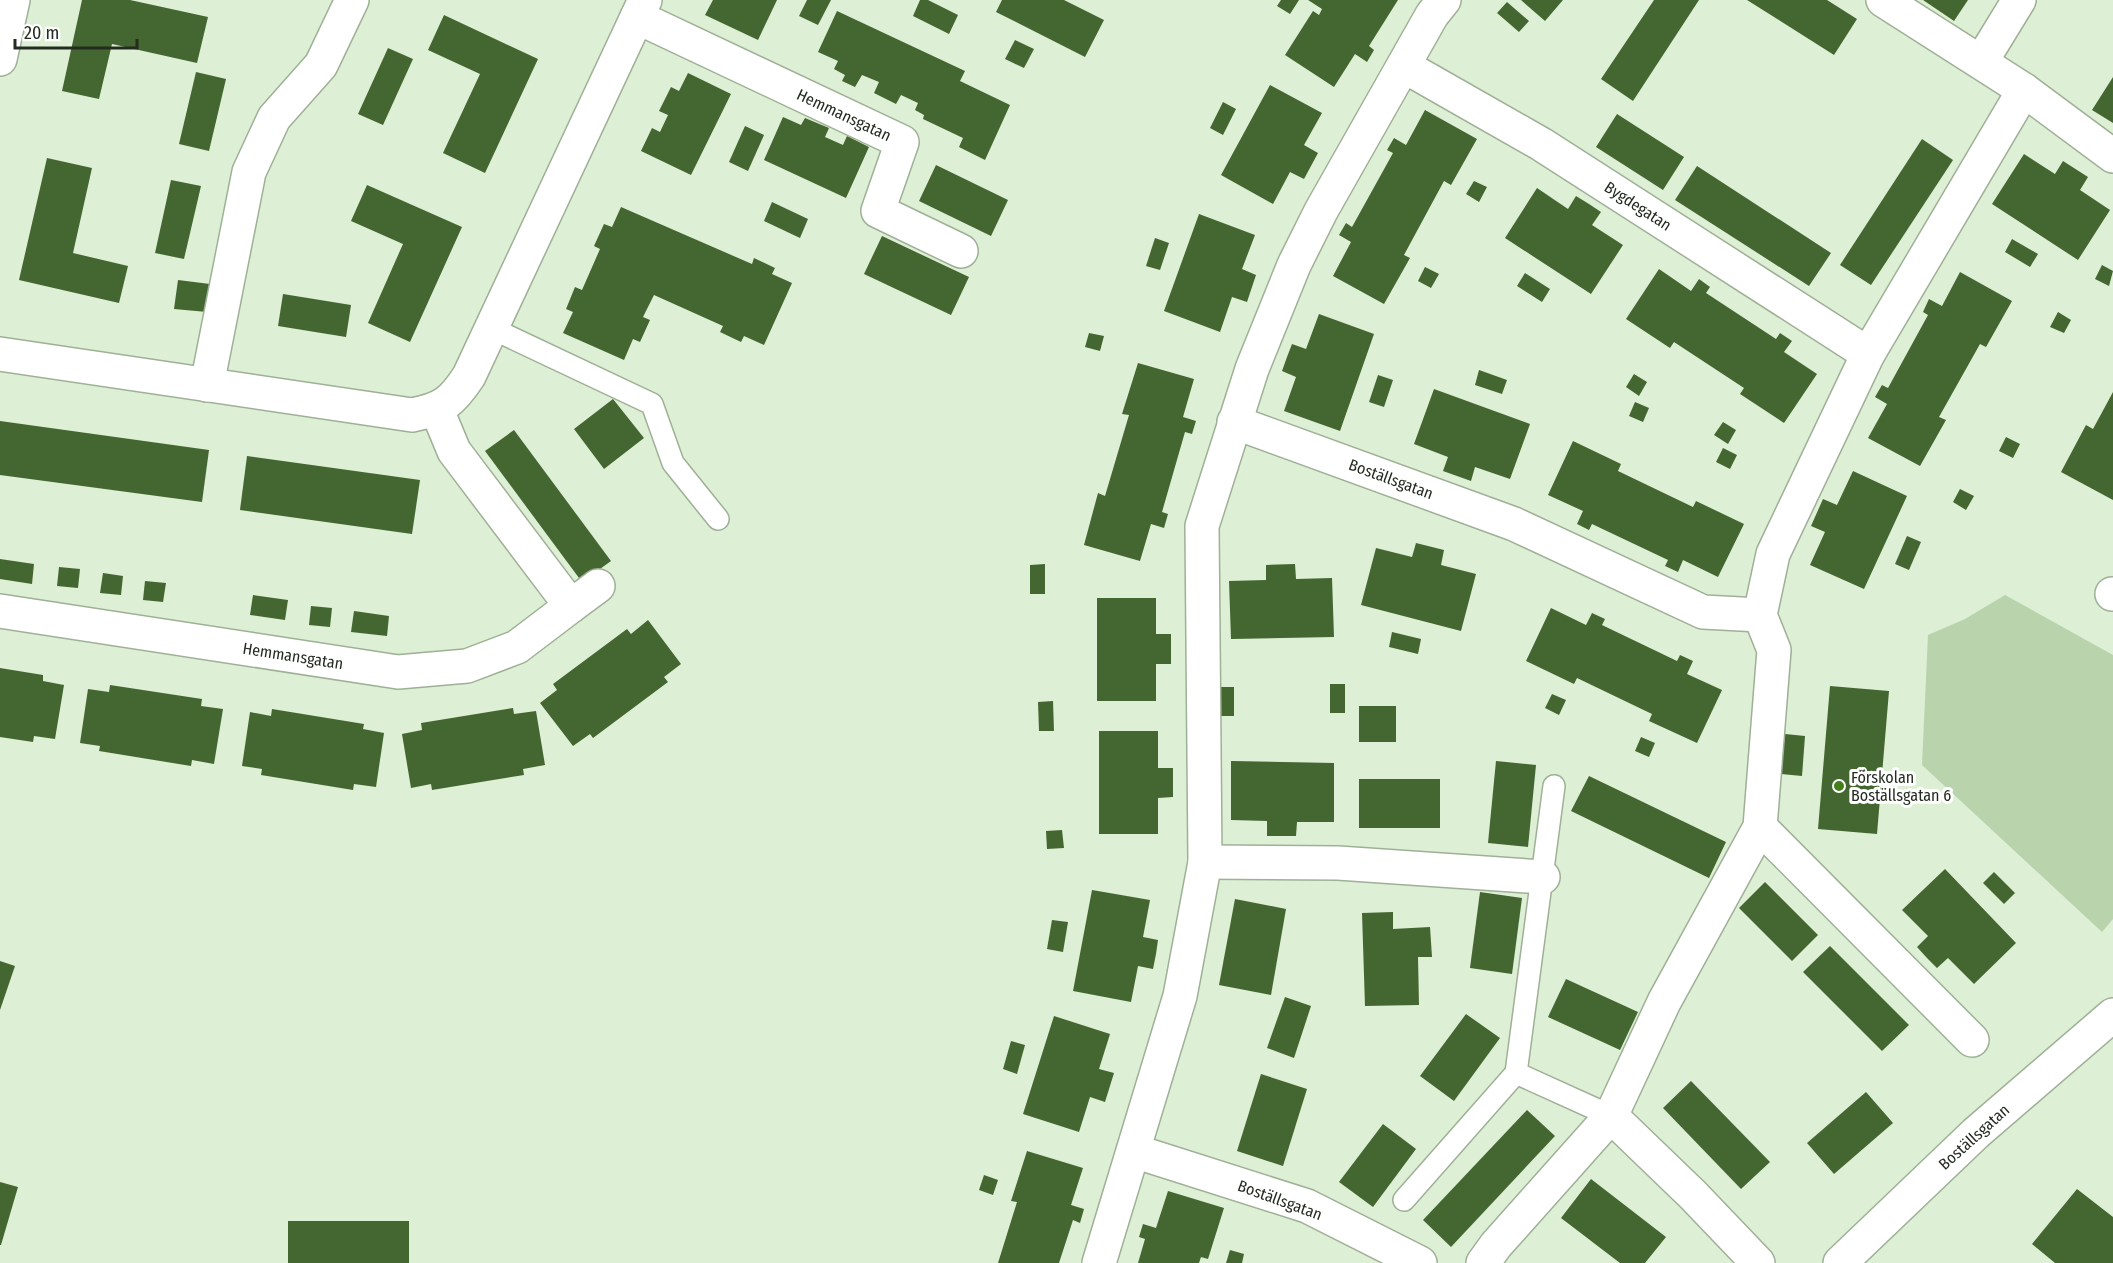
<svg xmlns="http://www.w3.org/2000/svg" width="2113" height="1263" viewBox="0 0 2113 1263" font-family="'Fira Sans Condensed',sans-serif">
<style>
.green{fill:#b9d3ad}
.building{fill:#446631}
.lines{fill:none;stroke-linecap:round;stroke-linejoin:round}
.service-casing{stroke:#9eb096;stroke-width:24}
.minor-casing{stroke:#9eb096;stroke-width:36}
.service{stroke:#fff;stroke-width:21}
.minor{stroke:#fff;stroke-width:33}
.poi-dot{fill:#437e19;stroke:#fff;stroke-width:2}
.labels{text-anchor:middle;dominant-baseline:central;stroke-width:6;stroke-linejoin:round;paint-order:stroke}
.street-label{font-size:16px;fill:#242b21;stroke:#fff}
.poi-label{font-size:16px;fill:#242b21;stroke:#fff;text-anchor:start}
</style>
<rect width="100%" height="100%" fill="#ddefd4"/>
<!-- green -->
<polygon class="green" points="2005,595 2113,655 2113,919 2102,932 1922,765 1928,635 1965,619"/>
<!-- building -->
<g class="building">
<polygon points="82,0 130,0 208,17 197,63 112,44 99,99 62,91"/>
<polygon points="713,0 777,0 758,40 705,15"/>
<polygon points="807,0 831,0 818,25 799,16"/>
<polygon points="920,0 928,0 958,15 949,34 913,16"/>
<polygon points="1002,0 1064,0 1104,20 1085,57 996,12"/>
<polygon points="1281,0 1299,0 1290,14 1277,6"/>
<polygon points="1308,0 1398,0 1369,46 1374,50 1367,62 1355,54 1334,87 1285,55 1313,11 1319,15 1322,9"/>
<polygon points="1521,0 1563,0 1545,21"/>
<polygon points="1654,0 1699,0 1633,101 1601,79"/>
<polygon points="1747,0 1827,0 1857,19 1834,55"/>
<polygon points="1923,0 1968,0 1954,21"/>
<polygon points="1507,2 1529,21 1519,32 1497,13"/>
<polygon points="837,11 965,71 960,81 1010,105 985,160 959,147 963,138 923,119 924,115 915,110 918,103 901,95 896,104 874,93 879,82 862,75 855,87 842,81 845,75 834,69 838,61 818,52"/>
<polygon points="444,15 538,59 485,173 443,153 480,74 428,50"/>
<polygon points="1015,40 1034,49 1024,68 1005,59"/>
<polygon points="388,48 413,59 383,125 358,114"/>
<polygon points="196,72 226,79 209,151 179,144"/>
<polygon points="688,73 731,94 691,175 641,151 652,128 660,132 668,115 659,111 671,87 679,91"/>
<polygon points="2113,77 2113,123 2092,110"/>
<polygon points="1270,85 1322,113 1304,145 1318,153 1304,179 1290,172 1273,204 1221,175"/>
<polygon points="1223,102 1236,109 1223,135 1210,128"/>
<polygon points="1425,110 1477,139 1451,185 1444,181 1404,255 1410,258 1384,304 1333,276 1351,242 1339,235 1346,223 1352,227 1393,153 1387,150 1394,138 1406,145"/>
<polygon points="1617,114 1684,157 1663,190 1596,147"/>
<polygon points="783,117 801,125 805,118 829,128 825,137 843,145 847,136 869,147 846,198 764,160"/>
<polygon points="745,126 764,135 748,171 729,162"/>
<polygon points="1922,139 1953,160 1871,285 1840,265"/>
<polygon points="2024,154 2055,174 2063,161 2088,177 2080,190 2110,210 2078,260 1992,204"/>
<polygon points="47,158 92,168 73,253 128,266 119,303 19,280"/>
<polygon points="936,165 1008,200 991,236 919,201"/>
<polygon points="1697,166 1831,253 1809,286 1675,200"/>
<polygon points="171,180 201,186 184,259 155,253"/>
<polygon points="1474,181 1487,187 1479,202 1466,194"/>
<polygon points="367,185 462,227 410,342 368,323 403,244 351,221"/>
<polygon points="1537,188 1568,209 1576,196 1589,204 1601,212 1592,225 1623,245 1591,294 1505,238"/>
<polygon points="772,202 808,219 800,238 764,221"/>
<polygon points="621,207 752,264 754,258 775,268 772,274 792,283 764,345 744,336 741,342 720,332 723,326 654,295 643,317 650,320 640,342 633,339 624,360 563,333 573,312 566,309 575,287 582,290 600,249 594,246 604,224 612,227"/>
<polygon points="1199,214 1255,235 1242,269 1256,275 1247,302 1232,297 1220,332 1164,311"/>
<polygon points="882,236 969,277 951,315 864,274"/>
<polygon points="1155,238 1169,243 1160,270 1146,266"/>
<polygon points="2012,239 2038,254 2030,267 2005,252"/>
<polygon points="2102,265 2113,271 2109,286 2095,279"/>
<polygon points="1425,267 1439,274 1431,288 1418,281"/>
<polygon points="1659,269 1691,291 1699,279 1710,287 1706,293 1776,339 1780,333 1792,341 1784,352 1817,374 1784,423 1740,394 1744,388 1674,342 1670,348 1626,319"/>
<polygon points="1960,272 2012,301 1986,347 1980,344 1939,417 1946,420 1920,466 1868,438 1887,404 1875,397 1882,385 1888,388 1928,315 1923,312 1929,299 1942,306"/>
<polygon points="1525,273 1550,289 1542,302 1517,286"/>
<polygon points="178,280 210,284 207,312 174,309"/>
<polygon points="283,294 351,305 346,337 278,326"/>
<polygon points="2058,312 2071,320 2064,333 2050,327"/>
<polygon points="1319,314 1374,334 1340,431 1284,411 1296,377 1282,371 1287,357 1292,344 1306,349"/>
<polygon points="1089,333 1104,336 1100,351 1085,347"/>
<polygon points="1138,363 1194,379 1183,417 1196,421 1192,434 1185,432 1162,512 1168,514 1164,528 1151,524 1140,561 1084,545 1098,493 1105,496 1129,415 1122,414"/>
<polygon points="1479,370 1507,380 1502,394 1475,385"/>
<polygon points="1634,374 1647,382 1639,396 1626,387"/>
<polygon points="1378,375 1393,380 1384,407 1369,402"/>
<polygon points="1434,389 1530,424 1510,479 1475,467 1471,481 1443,471 1448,457 1414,444"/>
<polygon points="2113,392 2113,500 2061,472 2086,425 2093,429"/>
<polygon points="613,399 644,438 604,469 574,429"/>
<polygon points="1635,402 1649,408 1643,422 1629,416"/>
<polygon points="0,421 209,450 202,502 0,475"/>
<polygon points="1723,422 1736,430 1728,444 1714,435"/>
<polygon points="514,430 611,561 582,582 485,451"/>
<polygon points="2006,437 2020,444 2013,458 1999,451"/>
<polygon points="1573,441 1621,464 1618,471 1693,507 1696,501 1744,524 1718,577 1683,560 1678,572 1665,566 1668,560 1592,524 1589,530 1577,524 1583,511 1548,495"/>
<polygon points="1723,448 1737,455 1730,469 1716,462"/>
<polygon points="247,456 420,480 412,534 240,510"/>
<polygon points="1853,471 1907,496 1864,589 1810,565 1825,532 1811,526 1823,499 1837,505"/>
<polygon points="1960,489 1974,496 1966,510 1953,502"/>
<polygon points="1907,536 1921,542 1909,570 1895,564"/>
<polygon points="1416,543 1444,550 1441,565 1476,574 1461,631 1361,605 1376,548 1412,557"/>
<polygon points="0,559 34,564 32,584 0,579"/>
<polygon points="1045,564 1045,594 1030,594 1030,565"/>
<polygon points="1295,564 1296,579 1332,578 1334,637 1231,639 1229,581 1266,580 1266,565"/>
<polygon points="59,567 80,569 78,588 57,586"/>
<polygon points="103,573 123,576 121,595 100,593"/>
<polygon points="145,581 166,583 163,602 143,600"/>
<polygon points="253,595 288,600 285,620 250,615"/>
<polygon points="1097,598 1156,598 1156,634 1171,634 1171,664 1156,664 1156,701 1097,701"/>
<polygon points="311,606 332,608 330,627 309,625"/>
<polygon points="1551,608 1586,625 1592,613 1605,619 1602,625 1677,661 1680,655 1693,661 1687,674 1722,690 1697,743 1649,721 1652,714 1577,678 1574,684 1526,661"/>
<polygon points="354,611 389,616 387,636 351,632"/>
<polygon points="648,620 681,664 664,677 668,682 593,738 590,734 573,746 540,703 557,690 553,684 627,629 631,634"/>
<polygon points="1392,632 1421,639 1418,654 1389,647"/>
<polygon points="0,668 43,675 43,681 64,685 55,739 34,736 33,742 0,737"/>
<rect x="1330" y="684" width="15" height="29"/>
<polygon points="110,685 202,699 201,706 223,709 214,764 192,760 191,766 99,751 100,746 80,743 88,689 109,692"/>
<polygon points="1830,686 1889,691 1877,834 1818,829"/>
<rect x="1218" y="687" width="16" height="29"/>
<polygon points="1552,694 1566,700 1559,715 1545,708"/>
<polygon points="1053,701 1054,731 1039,731 1038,702"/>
<rect x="1359" y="706" width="37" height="36"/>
<polygon points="513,708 514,714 536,711 545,765 523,769 524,775 432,790 431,784 411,788 402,734 422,730 421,723"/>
<polygon points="272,709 364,724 363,729 384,733 376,787 354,784 353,790 261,775 262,769 242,766 250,712 271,716"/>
<polygon points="1099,731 1158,731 1158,768 1173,768 1173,797 1158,798 1158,834 1099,834"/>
<polygon points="1785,734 1805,736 1802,776 1781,774"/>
<polygon points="1641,737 1655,743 1649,757 1635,751"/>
<polygon points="1231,761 1334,763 1334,822 1297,822 1296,836 1267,836 1267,821 1231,820"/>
<polygon points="1496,761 1536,765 1528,847 1488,843"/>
<polygon points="1589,776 1726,842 1709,878 1571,811"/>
<rect x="1359" y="779" width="81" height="49"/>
<polygon points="1062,830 1064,848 1047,849 1046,831"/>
<polygon points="1945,869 2016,943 1974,984 1948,958 1937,968 1927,958 1917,947 1928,936 1902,910"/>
<polygon points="1994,872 2015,893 2004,904 1983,883"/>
<polygon points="1765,882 1818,935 1792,961 1739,908"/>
<polygon points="1092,890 1150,900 1143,937 1158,940 1156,954 1153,969 1138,966 1131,1002 1073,991"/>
<polygon points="1480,892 1522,898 1512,974 1470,968"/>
<polygon points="1235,899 1286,909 1271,995 1219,985"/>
<polygon points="1393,912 1393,929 1430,927 1432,957 1418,957 1419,1005 1365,1006 1362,913"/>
<polygon points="1052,920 1068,922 1063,952 1047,949"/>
<polygon points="1830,946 1909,1025 1882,1051 1803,972"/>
<polygon points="0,961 15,966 0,1010"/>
<polygon points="1566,979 1638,1012 1620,1050 1548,1017"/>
<polygon points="1285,997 1311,1006 1294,1058 1267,1048"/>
<polygon points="1466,1014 1500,1038 1454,1101 1420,1076"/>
<polygon points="1054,1016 1110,1034 1099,1069 1114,1073 1105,1102 1090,1097 1079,1132 1023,1114"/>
<polygon points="1011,1041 1025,1045 1017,1074 1003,1069"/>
<polygon points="1261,1074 1307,1089 1283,1166 1237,1151"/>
<polygon points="1691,1081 1770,1162 1741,1189 1663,1108"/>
<polygon points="1866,1092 1893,1123 1834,1174 1807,1143"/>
<polygon points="1527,1110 1555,1136 1451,1247 1423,1220"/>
<polygon points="1383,1124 1416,1149 1373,1207 1339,1182"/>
<polygon points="1027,1151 1083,1168 1071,1205 1084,1209 1080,1223 1073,1220 1059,1263 998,1263 1017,1202 1011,1201"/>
<polygon points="984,1175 998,1180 993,1195 979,1190"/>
<polygon points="1591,1179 1666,1237 1645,1263 1620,1263 1561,1218"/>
<polygon points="0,1182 18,1187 1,1245 0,1245"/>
<polygon points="2077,1189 2113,1217 2113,1263 2055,1263 2032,1244"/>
<polygon points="1168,1191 1224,1208 1208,1259 1201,1257 1199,1263 1138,1263 1145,1239 1139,1237 1143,1224 1156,1228"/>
<rect x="288" y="1221" width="121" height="42"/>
<polygon points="1230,1250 1244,1254 1242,1263 1226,1263"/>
</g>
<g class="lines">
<!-- service casing -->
<g class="service-casing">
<g id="service">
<polyline points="491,328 652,404 673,463 718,519"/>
<polyline points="1516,1073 1554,786"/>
<polyline points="1404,1200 1516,1073 1611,1116"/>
</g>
</g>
<!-- minor casing -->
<g class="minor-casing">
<g id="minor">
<polyline points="1883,0 2024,90 2113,156"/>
<polyline points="637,17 902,142 878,211 961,251"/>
<polyline points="0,59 13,0"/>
<polyline points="1981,62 2019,0"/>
<polyline points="1404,66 1541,144 1868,354"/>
<path d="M0 354 412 415C443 409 452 402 469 376L645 0"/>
<polyline points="207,385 249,172 274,118 321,65 352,0"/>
<polyline points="1234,422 1514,524 1703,612 1760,615"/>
<polyline points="2112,594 2113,594"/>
<polyline points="571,606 598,586"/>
<polyline points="0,611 398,672 467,666 517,647 571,606 454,451 437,410"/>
<polyline points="1760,615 1773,554 1868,354 2024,90"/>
<polyline points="1760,827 1972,1040"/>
<polyline points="1205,862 1338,863 1543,877"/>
<polyline points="1611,1116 1693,1195 1758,1263"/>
<polyline points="1134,1151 1307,1206 1420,1263"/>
<polyline points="1099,1263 1180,996 1205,862 1202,526 1252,369 1294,265 1321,211 1432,15 1444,0"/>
<polyline points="1483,1263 1496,1245 1611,1116 1664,1002 1760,827 1774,650 1760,615"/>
<polyline points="1840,1263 1976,1133 2113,1015"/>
</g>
</g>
<!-- service -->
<use href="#service" class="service"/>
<!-- minor -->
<use href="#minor" class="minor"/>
</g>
<!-- markers -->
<circle class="poi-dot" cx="1839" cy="786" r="6"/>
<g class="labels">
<!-- street labels -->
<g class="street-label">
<text transform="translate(844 115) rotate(25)">Hemmansgatan</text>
<text transform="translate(1638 206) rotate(33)">Bygdegatan</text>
<text transform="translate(1391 479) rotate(20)">Boställsgatan</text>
<text transform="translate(293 656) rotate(9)">Hemmansgatan</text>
<text transform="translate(1974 1137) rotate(-42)">Boställsgatan</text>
<text transform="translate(1280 1200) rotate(20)">Boställsgatan</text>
</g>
<!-- poi labels -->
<g class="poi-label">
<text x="1851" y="777">Förskolan<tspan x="1851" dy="18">Boställsgatan 6</tspan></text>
</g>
</g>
<!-- scale -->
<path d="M15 39v9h122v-9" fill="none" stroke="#242b21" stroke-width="3"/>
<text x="24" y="39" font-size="18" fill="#242b21" stroke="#ffffff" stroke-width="4.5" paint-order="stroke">20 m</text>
</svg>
